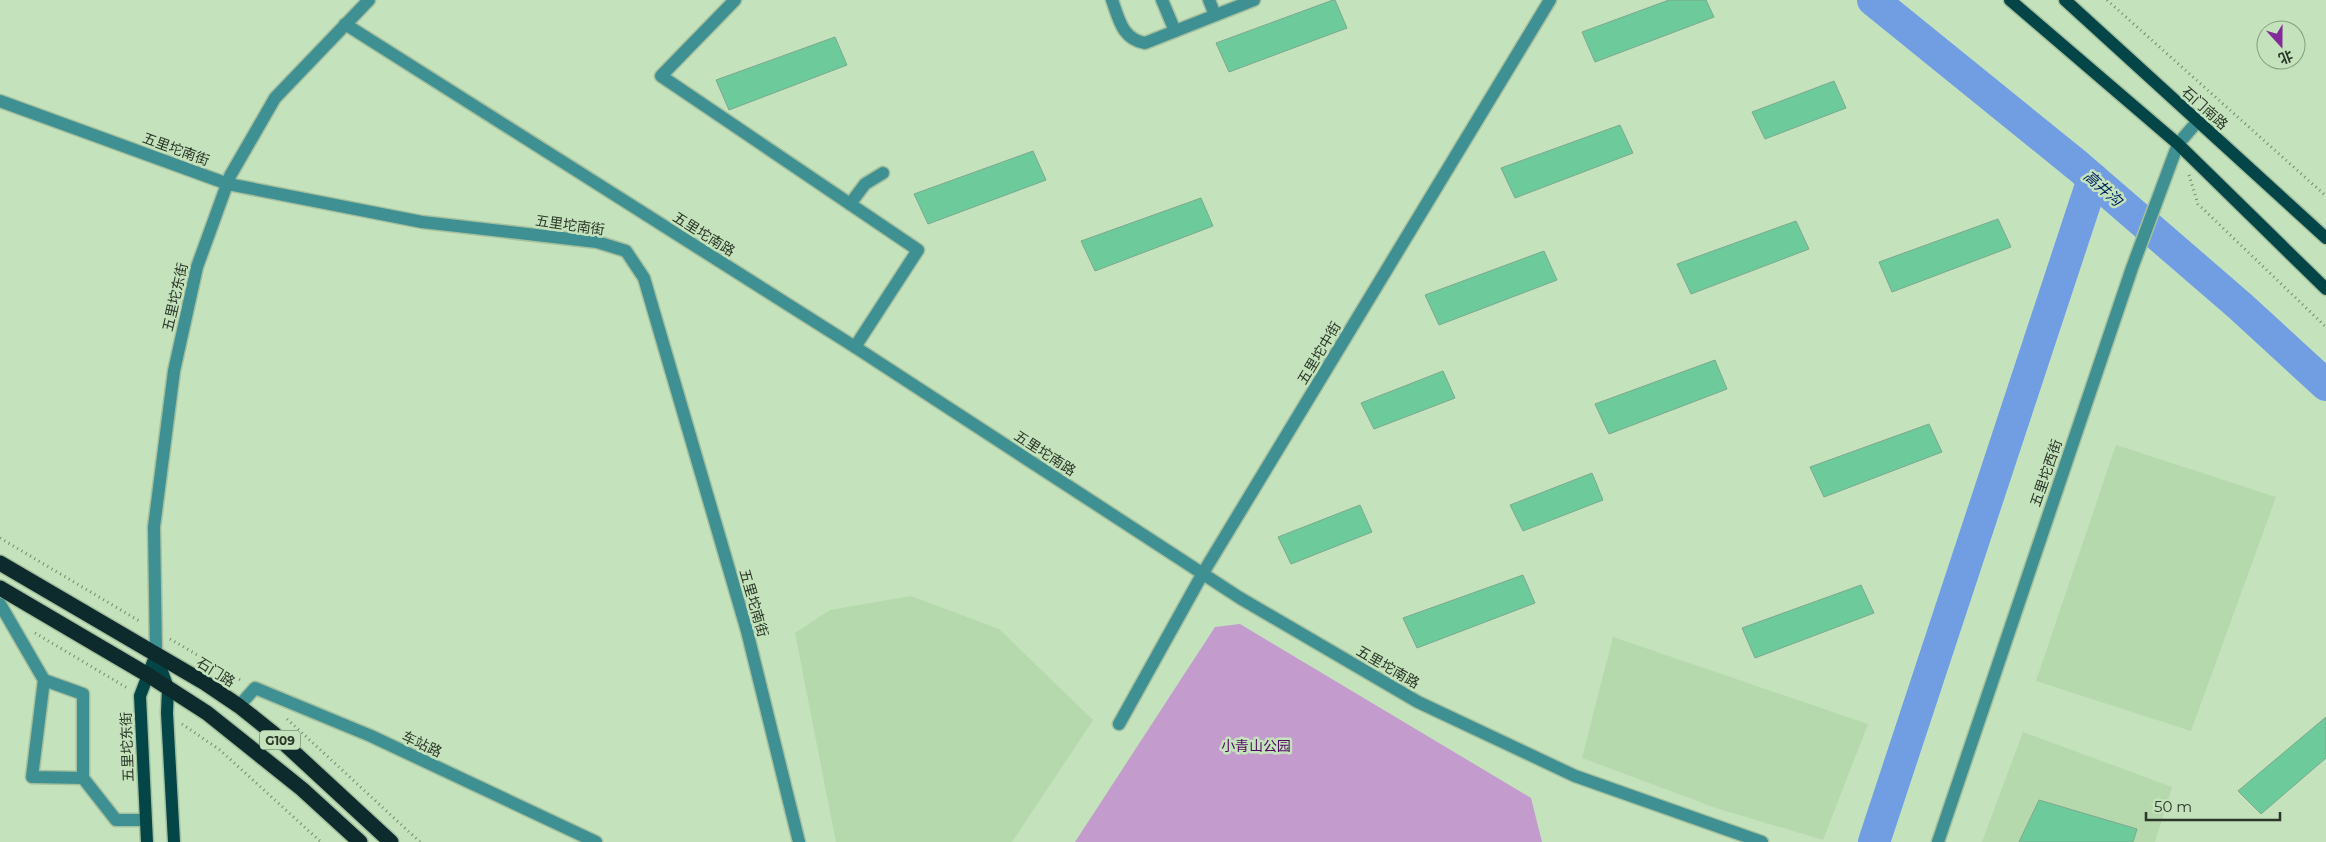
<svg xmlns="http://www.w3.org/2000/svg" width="2326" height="842" viewBox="0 0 2326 842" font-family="Montserrat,'Noto Sans SC',sans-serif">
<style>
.built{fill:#b5d9ad}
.green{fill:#c39bcc}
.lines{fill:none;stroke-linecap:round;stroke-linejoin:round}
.river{stroke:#719de3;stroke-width:32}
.building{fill:#6dca9a;stroke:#7ca88f}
.minor-casing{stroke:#a5c09e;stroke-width:15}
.major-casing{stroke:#a5c09e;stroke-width:15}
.highway-casing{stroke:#a5c09e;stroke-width:18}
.path{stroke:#74896f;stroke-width:3;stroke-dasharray:1 4;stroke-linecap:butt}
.minor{stroke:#3f9093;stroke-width:12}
.major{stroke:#044648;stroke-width:12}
.highway{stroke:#0d2a2c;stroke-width:15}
.labels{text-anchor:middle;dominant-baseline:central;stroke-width:5;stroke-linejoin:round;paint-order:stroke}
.shield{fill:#c4e2bc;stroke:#596a54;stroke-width:1}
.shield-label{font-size:12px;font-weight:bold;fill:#2b3728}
.street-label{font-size:14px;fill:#2b3728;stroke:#c4e2bc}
.park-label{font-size:14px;fill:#50075f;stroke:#c4e2bc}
.water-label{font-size:15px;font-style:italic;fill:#002663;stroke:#c4e2bc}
</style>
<rect width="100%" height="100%" fill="#c4e2bc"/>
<!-- built -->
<g class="built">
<polygon points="2116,445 2276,497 2191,731 2036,681"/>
<polygon points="911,596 999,629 1093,720 1012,842 836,842 795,633 830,610"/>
<polygon points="1613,637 1868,724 1823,840 1716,808 1582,758"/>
<polygon points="2023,732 2172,787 2155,842 1982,842"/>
</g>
<!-- green -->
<polygon class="green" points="1240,624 1531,798 1542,842 1075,842 1215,627"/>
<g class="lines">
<!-- river -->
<g class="river">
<polyline points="1873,0 2078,166 2240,306 2326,385"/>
<polyline points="1874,842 2093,179"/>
</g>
</g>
<!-- building -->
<g class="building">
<polygon points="1333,0 1335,0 1347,28 1229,72 1216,43"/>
<polygon points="1669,0 1706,0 1714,17 1595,62 1582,32"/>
<polygon points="835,37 847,65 729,110 716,80"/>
<polygon points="1834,81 1846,108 1765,139 1752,112"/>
<polygon points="1620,125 1633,153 1515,198 1501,168"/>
<polygon points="1033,151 1046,180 928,224 914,194"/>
<polygon points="1201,198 1213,226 1095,271 1081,241"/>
<polygon points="1998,219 2011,247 1892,292 1879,262"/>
<polygon points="1796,221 1809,249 1691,294 1677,264"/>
<polygon points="1544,251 1557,280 1439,325 1425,295"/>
<polygon points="1715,360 1727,389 1609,434 1595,404"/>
<polygon points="1443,371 1455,398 1374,429 1361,403"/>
<polygon points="1929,424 1942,452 1824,497 1810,467"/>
<polygon points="1592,473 1603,500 1523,531 1510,505"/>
<polygon points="1360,505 1372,532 1291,564 1278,537"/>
<polygon points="1523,575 1535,603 1417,648 1403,618"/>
<polygon points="1861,585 1874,613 1755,658 1742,628"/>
<polygon points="2326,717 2326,758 2261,814 2238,791"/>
<polygon points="2039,800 2137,829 2133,842 2019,842"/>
</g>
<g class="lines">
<!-- minor casing -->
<g class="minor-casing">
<g id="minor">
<polyline points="735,0 661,76 918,250 855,347"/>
<path d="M1112 0C1119 19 1122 39 1145 43L1254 0"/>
<polyline points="1162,0 1175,31"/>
<polyline points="1209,0 1215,15"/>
<polyline points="345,24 855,347 1240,598 1418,702 1575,776 1762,842"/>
<polyline points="0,101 228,184 422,222 597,242 626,251 644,278 747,631 799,842"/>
<polyline points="850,204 865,184 883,173"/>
<polyline points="0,604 44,680 32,777 83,778 116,820 144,820"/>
<polyline points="156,654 154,527 174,371 197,267 230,176 275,98 369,0"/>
<polyline points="44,680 83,694 83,778"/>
<polyline points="239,706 255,688 371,736 596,842"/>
<polyline points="1119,724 1203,573 1550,0"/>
<polyline points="1938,842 2132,268 2178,144 2197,122"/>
</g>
</g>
<!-- major casing -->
<g class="major-casing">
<g id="major">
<polyline points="2010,0 2178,144 2326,289"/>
<polyline points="2065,0 2326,238"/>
<polyline points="156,654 168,688 167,713 174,842"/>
<polyline points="147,842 140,696 156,654"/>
</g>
</g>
<!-- highway casing -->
<g class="highway-casing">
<g id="highway">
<polyline points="0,563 205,683 239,706 273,733 391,842"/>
<polyline points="0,588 148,675 207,713 302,789 360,842"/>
</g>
</g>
<!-- path -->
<g class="path">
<polyline points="2107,0 2326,196"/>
<polyline points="2189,175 2198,204 2326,327"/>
<polyline points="0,538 141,622"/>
<polyline points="35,633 129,689"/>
<polyline points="170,639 242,681"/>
<polyline points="287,719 420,842"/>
<polyline points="182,724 220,750 321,842"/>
</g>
<!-- minor -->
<use href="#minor" class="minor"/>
<!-- major -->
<use href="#major" class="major"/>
<!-- highway -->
<use href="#highway" class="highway"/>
</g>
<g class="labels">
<!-- shield labels -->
<rect class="shield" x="260" y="730.5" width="40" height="19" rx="4"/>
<g class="shield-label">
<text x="280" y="740">G109</text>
</g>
<!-- street labels -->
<g class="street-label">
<text transform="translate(2205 108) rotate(42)">石门南路</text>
<text transform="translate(176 149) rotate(20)">五里坨南街</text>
<text transform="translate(570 225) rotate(8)">五里坨南街</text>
<text transform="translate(704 234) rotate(32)">五里坨南路</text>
<text transform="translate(175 297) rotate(-77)">五里坨东街</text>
<text transform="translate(1319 353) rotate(-59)">五里坨中街</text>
<text transform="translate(1045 453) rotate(33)">五里坨南路</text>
<text transform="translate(2046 473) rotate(-71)">五里坨西街</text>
<text transform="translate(754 603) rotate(74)">五里坨南街</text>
<text transform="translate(1388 667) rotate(30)">五里坨南路</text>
<text transform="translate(216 672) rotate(32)">石门路</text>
<text transform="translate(422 744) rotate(25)">车站路</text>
<text transform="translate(127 747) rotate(-92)">五里坨东街</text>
</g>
<!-- park labels -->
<g class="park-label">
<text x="1256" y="746">小青山公园</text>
</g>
<!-- water labels -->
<g class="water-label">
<text transform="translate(2103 188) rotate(41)">高井沟</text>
</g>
</g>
<!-- north arrow -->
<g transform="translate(2281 45) rotate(159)"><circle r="24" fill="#c4e2bc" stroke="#879e81"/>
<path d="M0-4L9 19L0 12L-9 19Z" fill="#822a97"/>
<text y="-8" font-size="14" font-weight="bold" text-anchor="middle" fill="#2b3728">北</text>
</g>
<!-- scale -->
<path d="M2146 812v8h134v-8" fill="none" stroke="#2b3728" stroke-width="2.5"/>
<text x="2154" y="812" font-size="15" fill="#2b3728" stroke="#c4e2bc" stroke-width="4" paint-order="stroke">50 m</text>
</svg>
